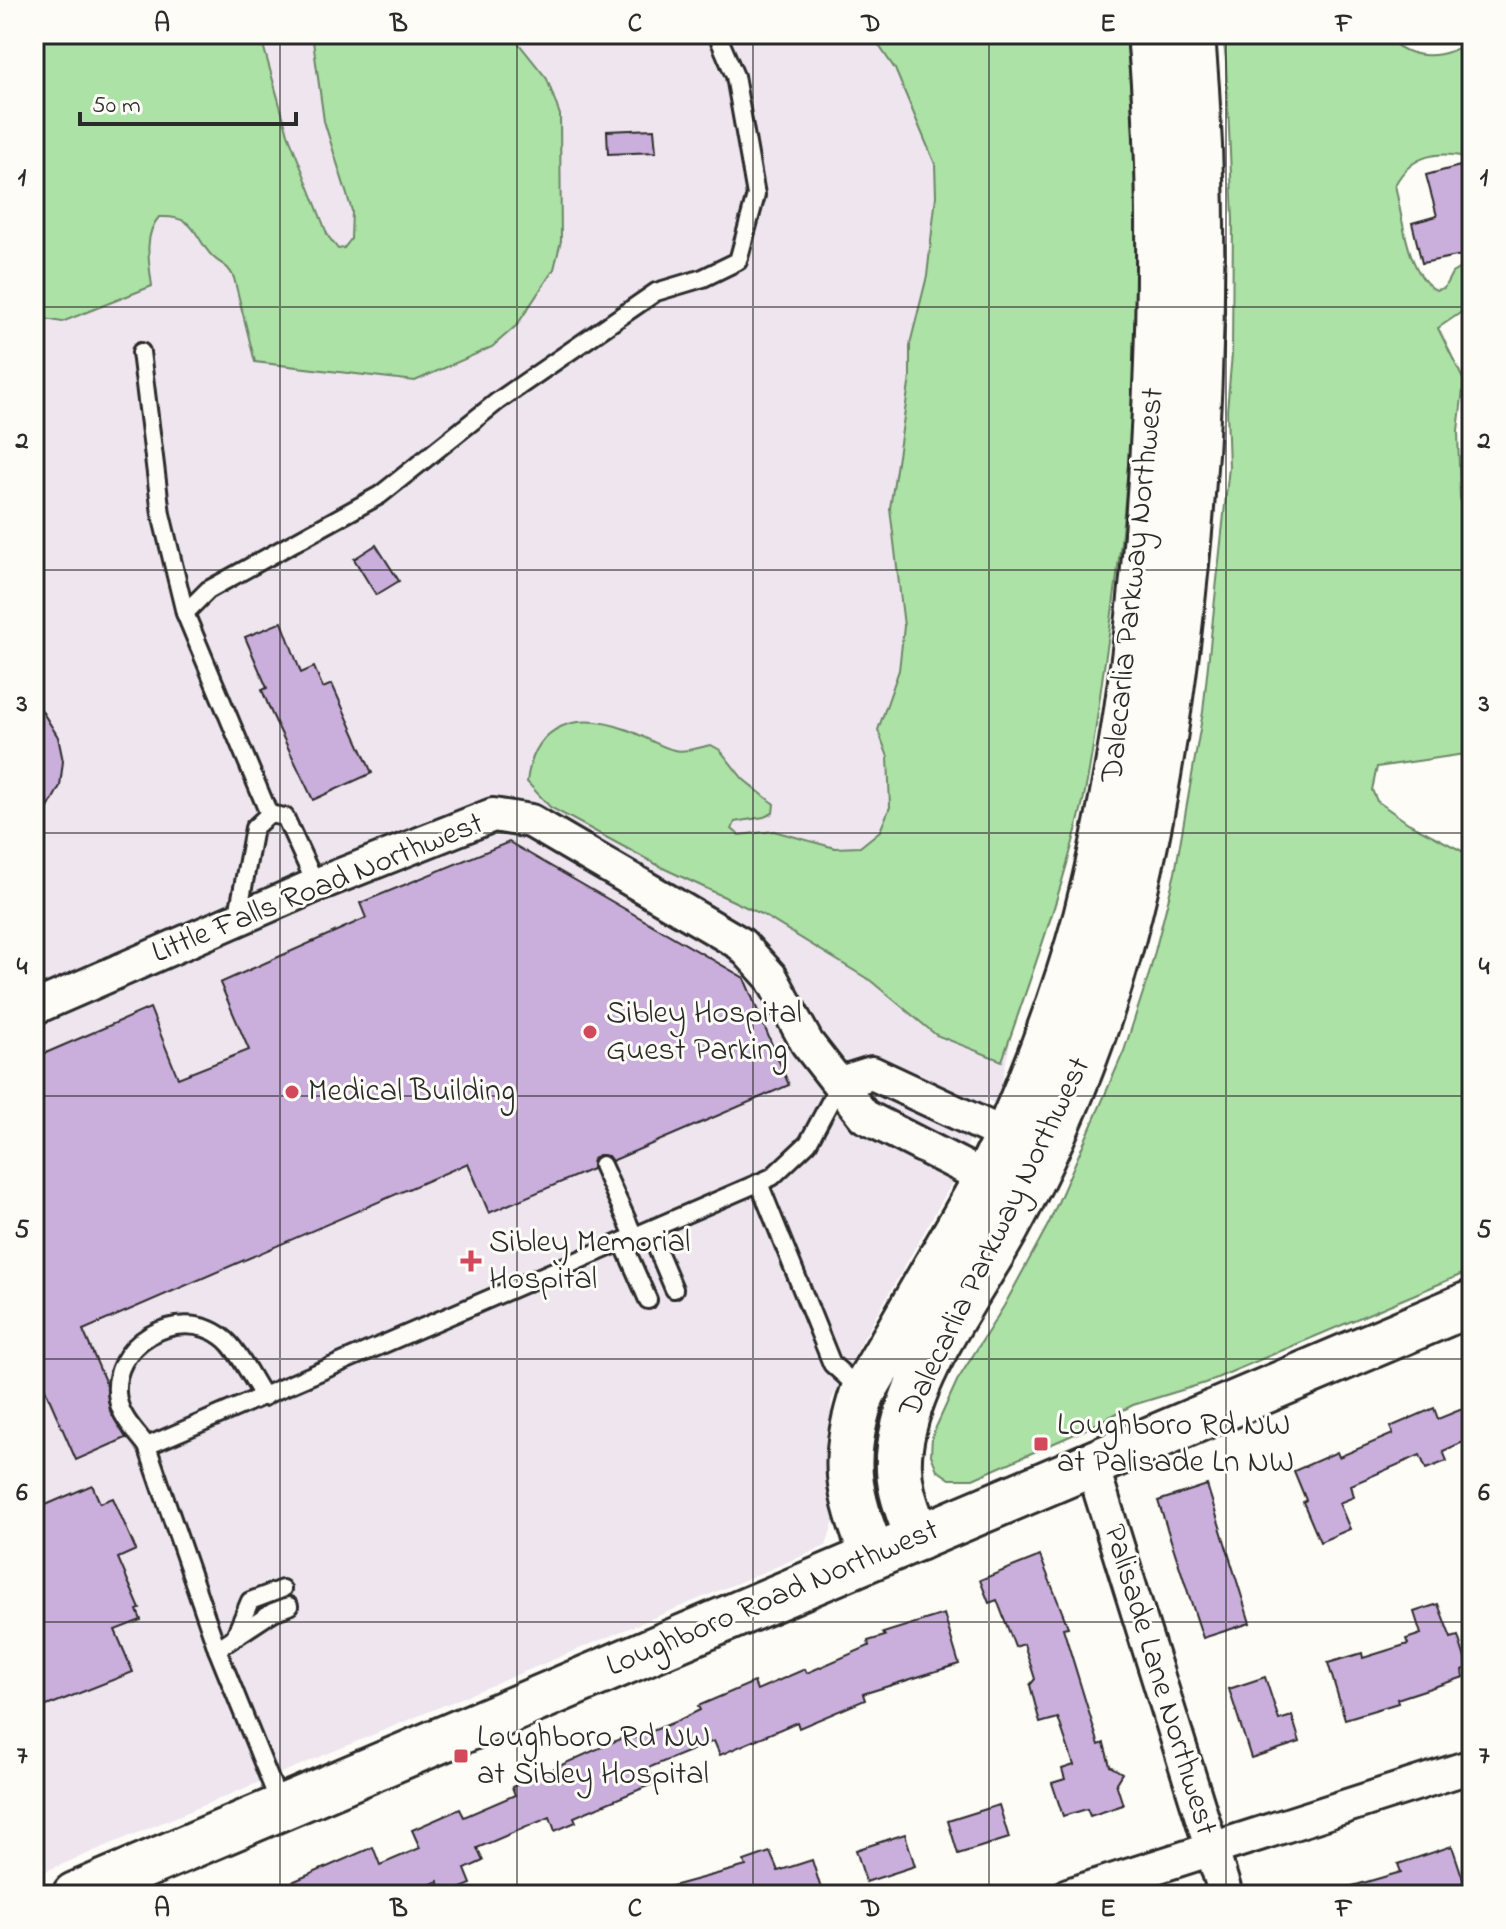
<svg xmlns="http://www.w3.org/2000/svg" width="1506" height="1929" viewBox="0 0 1506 1929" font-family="'Indie Flower',sans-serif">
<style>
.built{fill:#eee5ef}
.green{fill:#ace2a5;stroke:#6c8668;stroke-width:2}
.building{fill:#caaedb;stroke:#2b2b2b;stroke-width:2}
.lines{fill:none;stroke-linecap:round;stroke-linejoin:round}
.service-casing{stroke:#2b2b2b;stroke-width:22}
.minor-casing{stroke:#2b2b2b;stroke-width:38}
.secondary-casing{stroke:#2b2b2b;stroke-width:50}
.service{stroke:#fdfcf7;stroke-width:16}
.minor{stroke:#fdfcf7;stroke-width:32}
.secondary{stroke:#fdfcf7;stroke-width:44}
.grid{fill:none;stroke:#2b2b2b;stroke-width:2;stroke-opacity:0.55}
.poi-dot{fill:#d1495b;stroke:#fdfcf7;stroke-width:3}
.labels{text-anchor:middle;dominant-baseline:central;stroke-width:6;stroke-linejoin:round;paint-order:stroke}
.street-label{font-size:32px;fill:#2b2b2b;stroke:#fdfcf7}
.poi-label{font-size:32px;fill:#2b2b2b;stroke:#fdfcf7;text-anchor:start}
.neatline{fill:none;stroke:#2b2b2b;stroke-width:3}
.grid-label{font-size:26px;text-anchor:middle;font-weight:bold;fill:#2b2b2b}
</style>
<rect width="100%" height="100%" fill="#fdfcf7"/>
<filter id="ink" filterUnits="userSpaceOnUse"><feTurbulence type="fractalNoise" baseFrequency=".0125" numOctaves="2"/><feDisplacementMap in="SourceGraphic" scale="16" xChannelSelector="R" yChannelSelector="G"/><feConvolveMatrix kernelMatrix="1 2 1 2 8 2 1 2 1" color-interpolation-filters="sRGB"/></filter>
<g filter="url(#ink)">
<!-- built -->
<polygon class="built" points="34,34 1129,34 1146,396 997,1105 986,1099 952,1183 863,1339 831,1401 833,1471 837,1510 826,1546 34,1876"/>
<!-- green -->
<g class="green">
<path d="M34 34H260L288 134 328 236 338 249 344 248 351 239 352 211 324 121 312 34H515L516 40 547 79 560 115 561 241 554 269 517 325 492 347 415 381 255 362 234 278C227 263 222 266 212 256 193 236 197 215 159 217 143 235 149 263 152 286L62 322 34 317Z"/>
<path d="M871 34H1126C1146 247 1137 463 1103 674 1097 718 1092 763 1082 806 1062 893 1031 976 1002 1061L936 1035 871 981 763 915 665 869 550 807 527 782C534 723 577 711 628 730 644 736 658 746 674 750 685 753 700 747 711 745L720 750 743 779 774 804 773 813 764 817 735 822 732 829 739 835 774 831 835 848 860 847 880 831 890 807 888 757 878 730 899 670 904 626 890 508 910 378V344L927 276 936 196 935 164 895 69Z"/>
<path d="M1223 34H1384C1409 62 1444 61 1472 39V159C1440 150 1412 153 1395 185 1402 214 1407 275 1436 290L1444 288 1452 273 1472 261V305L1438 328 1464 381 1458 431 1460 498 1472 530V753L1377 767 1372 790 1377 801 1408 823 1464 852 1472 867V1270L1205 1383 1133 1405 1086 1429 973 1479H950L937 1470 931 1455 932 1436 957 1381 1004 1306 1049 1223 1124 1051 1150 971 1175 873 1203 712 1229 467 1227 410 1232 354 1233 220 1226 61Z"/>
</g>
<!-- building -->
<g class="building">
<polygon points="654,129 656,152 608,154 607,131"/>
<polygon points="1460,166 1465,190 1472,189 1472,253 1422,263 1412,223 1437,216 1426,175"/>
<polygon points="376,545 399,581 376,595 354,559"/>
<polygon points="282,622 301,673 314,667 323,688 332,684 372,773 313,800 271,712 262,690 267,688 245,637"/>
<polygon points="34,698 58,737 63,761 60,786 34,834"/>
<polygon points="509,842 744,978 789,1085 612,1161 608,1156 598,1155 593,1159 592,1169 489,1213 468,1163 83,1330 107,1386 110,1411 126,1438 76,1460 34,1364 34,1058 150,1008 178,1078 249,1050 220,983 366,918 360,903"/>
<polygon points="1472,1405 1472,1438 1443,1451 1447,1461 1426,1469 1420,1455 1351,1485 1354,1497 1339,1503 1350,1529 1320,1542 1303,1502 1306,1500 1294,1471 1337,1452 1339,1457 1393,1434 1390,1427 1434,1408 1438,1419"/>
<polygon points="92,1485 100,1503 113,1498 136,1550 118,1558 140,1609 137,1610 141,1620 115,1630 133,1672 34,1711 34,1510"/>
<polygon points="1207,1485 1250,1623 1203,1638 1158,1501"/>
<polygon points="1040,1556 1068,1627 1063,1628 1099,1745 1104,1743 1110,1766 1122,1773 1116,1783 1123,1805 1090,1816 1087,1809 1063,1816 1052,1783 1065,1779 1062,1769 1074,1765 1058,1718 1040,1723 1030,1685 1035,1679 1024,1644 1015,1647 997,1600 989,1603 980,1580"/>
<polygon points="1438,1604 1451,1638 1458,1636 1468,1668 1463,1670 1464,1677 1397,1699 1398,1703 1345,1719 1328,1663 1362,1653 1363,1658 1408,1644 1406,1639 1421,1634 1414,1612"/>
<polygon points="944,1614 959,1664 863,1694 865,1700 799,1728 797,1722 720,1755 714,1741 648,1768 655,1783 574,1817 576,1822 555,1831 550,1817 477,1848 483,1861 465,1869 471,1884 444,1895 438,1881 406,1895 262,1895 373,1847 380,1865 420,1848 412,1830 460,1809 464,1817 515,1795 512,1787 633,1733 635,1738 677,1721 700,1710 698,1706 754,1682 757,1690 805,1669 807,1673 869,1646 868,1641 885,1636 883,1633"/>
<polygon points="1265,1677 1279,1720 1292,1716 1300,1742 1251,1758 1229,1689"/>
<polygon points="999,1805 1009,1838 958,1854 948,1821"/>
<polygon points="905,1834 915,1866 866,1882 856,1850"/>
<polygon points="1452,1846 1465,1885 1436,1895 1343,1895 1342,1889 1401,1872 1398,1864"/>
<polygon points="770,1852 778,1871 812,1860 823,1895 666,1895 665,1888 746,1866 744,1861"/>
</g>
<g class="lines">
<!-- service casing -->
<g class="service-casing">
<g id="service">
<polyline points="141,352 161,514 185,613"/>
<polyline points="269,814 185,613 208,590 380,495 498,401 656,292 703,278 738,261 756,195 735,76 717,34"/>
<polyline points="237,920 254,828 269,814 285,817 316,885"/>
<polyline points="602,1165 635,1238"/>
<polyline points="759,1183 832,1364 861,1390"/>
<polyline points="650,1232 674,1289"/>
<polyline points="623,1243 648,1300"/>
<path d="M264 1397C253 1381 237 1347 222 1337 179 1304 107 1345 118 1400 121 1417 136 1432 147 1446L217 1649 281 1807"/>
<polyline points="147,1446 772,1177 808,1143 840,1083"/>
<polyline points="235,1636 250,1601 282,1589"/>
<polyline points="217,1649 273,1612 289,1606"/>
</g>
</g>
<!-- minor casing -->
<g class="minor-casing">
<g id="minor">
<polyline points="34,1008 316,885 493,815 531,821 741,944 771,977 807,1043 864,1116 1003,1187"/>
<polyline points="840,1083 872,1073 1026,1145"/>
<polyline points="1092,1465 1226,1895"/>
<polyline points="1068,1895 1472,1766"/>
</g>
</g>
<!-- secondary casing -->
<g class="secondary-casing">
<g id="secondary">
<path d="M918 1538C906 1507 895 1481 900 1447 910 1371 969 1296 1006 1229 1038 1170 1067 1107 1090 1043 1137 912 1161 775 1178 637 1202 437 1209 235 1192 34"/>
<path d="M873 1556C848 1492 840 1460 863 1392 892 1343 921 1293 949 1244 970 1207 992 1171 1009 1131 1039 1062 1066 990 1086 917 1128 753 1147 580 1155 411 1161 285 1162 159 1150 34"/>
<polyline points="75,1895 1472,1303"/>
</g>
</g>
<!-- service -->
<use href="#service" class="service"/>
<!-- minor -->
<use href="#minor" class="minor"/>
<!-- secondary -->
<use href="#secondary" class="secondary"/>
</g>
</g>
<!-- grid -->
<path class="grid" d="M280 34V1895M517 34V1895M753 34V1895M989 34V1895M1226 34V1895M34 307H1472M34 570H1472M34 833H1472M34 1096H1472M34 1359H1472M34 1622H1472"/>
<!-- markers -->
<g class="poi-dot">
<circle cx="590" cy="1032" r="8"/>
<circle cx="292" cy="1092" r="8"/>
<path d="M467 1249h8v8h8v8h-8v8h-8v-8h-8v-8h8z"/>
<rect x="1033" y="1436" width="16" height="16" rx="4"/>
<rect x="453" y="1748" width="16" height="16" rx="4"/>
</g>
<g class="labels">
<!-- street labels -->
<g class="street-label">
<text transform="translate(1134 585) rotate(-84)">Dalecarlia Parkway Northwest</text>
<text transform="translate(318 889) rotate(-22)">Little Falls Road Northwest</text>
<text transform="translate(996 1238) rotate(-64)">Dalecarlia Parkway Northwest</text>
<text transform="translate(773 1599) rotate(-23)">Loughboro Road Northwest</text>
<text transform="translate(1159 1680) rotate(73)">Palisade Lane Northwest</text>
</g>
<!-- poi labels -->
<g class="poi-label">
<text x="606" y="1014">Sibley Hospital<tspan x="606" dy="37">Guest Parking</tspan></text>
<text x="308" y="1092">Medical Building</text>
<text x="489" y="1243">Sibley Memorial<tspan x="489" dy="37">Hospital</tspan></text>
<text x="1057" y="1426">Loughboro Rd NW<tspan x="1057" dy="37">at Palisade Ln NW</tspan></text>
<text x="477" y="1738">Loughboro Rd NW<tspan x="477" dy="37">at Sibley Hospital</tspan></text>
</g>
</g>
<!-- margin -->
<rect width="1506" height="1929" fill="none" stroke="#fdfcf7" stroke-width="88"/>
<!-- scale -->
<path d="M80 112v12h216v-12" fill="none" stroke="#2b2b2b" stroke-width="4"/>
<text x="92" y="112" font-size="24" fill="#2b2b2b" stroke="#fdfcf7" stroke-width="6" paint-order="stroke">50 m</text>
<rect x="44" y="44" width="1418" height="1841" class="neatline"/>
<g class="grid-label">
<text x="162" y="31">A</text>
<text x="399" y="31">B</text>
<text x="635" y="31">C</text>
<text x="871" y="31">D</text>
<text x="1108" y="31">E</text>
<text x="1344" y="31">F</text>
<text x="22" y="185">1</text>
<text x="1484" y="185">1</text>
<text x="22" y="448">2</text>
<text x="1484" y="448">2</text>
<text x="22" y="711">3</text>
<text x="1484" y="711">3</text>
<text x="22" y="974">4</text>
<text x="1484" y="974">4</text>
<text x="22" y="1237">5</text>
<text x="1484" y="1237">5</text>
<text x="22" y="1500">6</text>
<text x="1484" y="1500">6</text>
<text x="22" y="1763">7</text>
<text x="1484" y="1763">7</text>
<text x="162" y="1916">A</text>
<text x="399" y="1916">B</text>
<text x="635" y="1916">C</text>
<text x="871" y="1916">D</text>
<text x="1108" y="1916">E</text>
<text x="1344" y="1916">F</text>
</g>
</svg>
